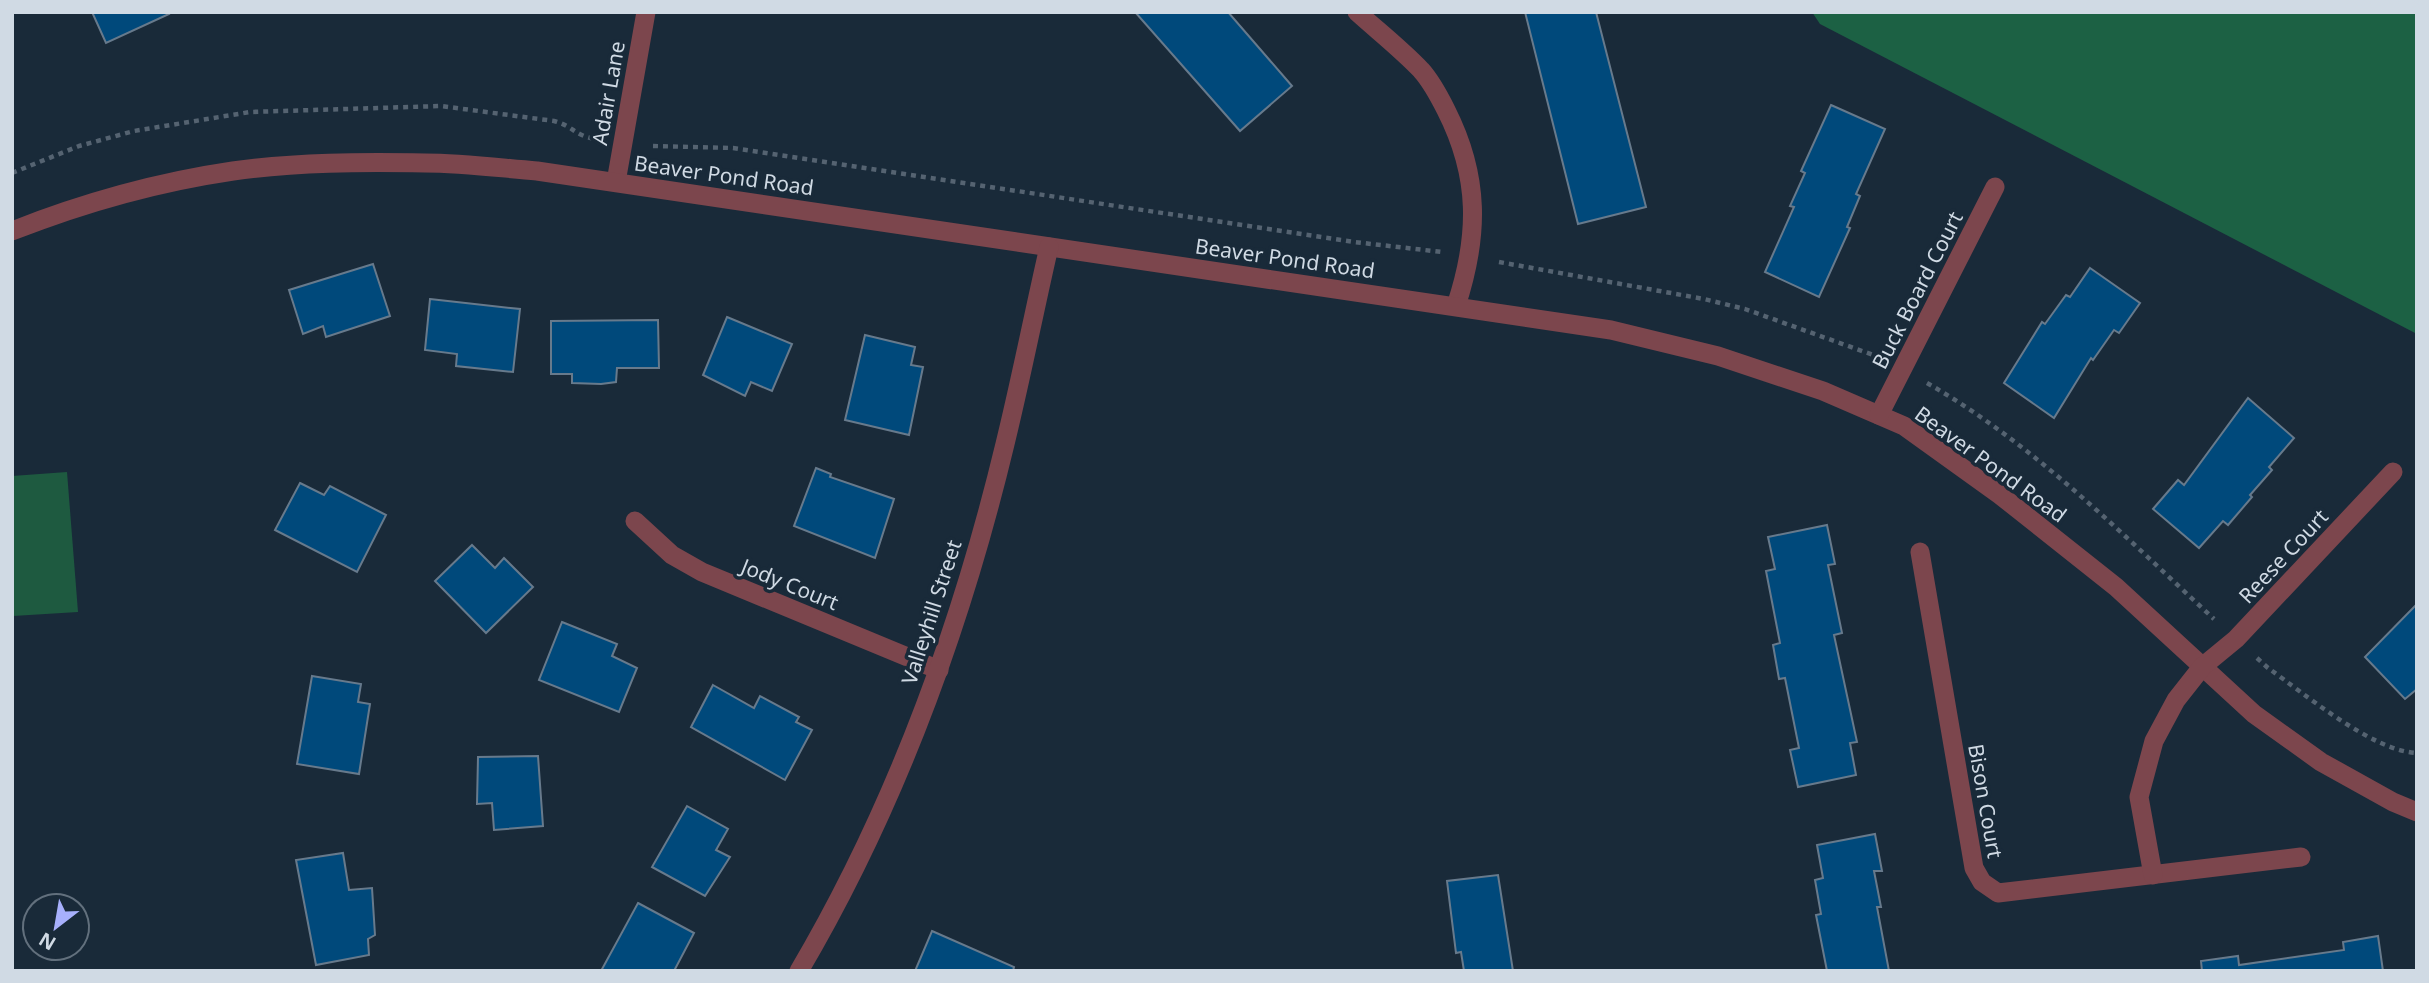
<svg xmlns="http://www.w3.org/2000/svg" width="2429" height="983" viewBox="0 0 2429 983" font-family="'Noto Sans',sans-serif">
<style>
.green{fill:#1e5a40}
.forest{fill:#1c6144}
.building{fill:#00497b;stroke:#677a8c;stroke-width:2}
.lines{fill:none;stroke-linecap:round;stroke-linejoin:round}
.path{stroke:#556371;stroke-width:4.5;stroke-dasharray:5 5;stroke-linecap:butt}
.minor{stroke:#7c464d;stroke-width:19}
.labels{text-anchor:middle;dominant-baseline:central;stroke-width:7;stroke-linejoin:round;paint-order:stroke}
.street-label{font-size:21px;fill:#d0dae4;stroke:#192a39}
</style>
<rect width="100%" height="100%" fill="#192a39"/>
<!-- green -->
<polygon class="green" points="67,472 78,612 13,616 12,476"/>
<!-- forest -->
<polygon class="forest" points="1812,12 2417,12 2417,334 1820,24"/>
<!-- building -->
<g class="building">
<polygon points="92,12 168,12 169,14 106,43"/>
<polygon points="1135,12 1228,12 1292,86 1240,131"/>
<polygon points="1525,12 1596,12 1646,207 1578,224"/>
<polygon points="1831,105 1885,129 1856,194 1860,196 1847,227 1850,228 1819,297 1765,272 1794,207 1790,206 1805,173 1801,171"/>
<polygon points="373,264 390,316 326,337 323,326 303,334 289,290"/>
<polygon points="2090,268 2140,303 2119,333 2114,330 2093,360 2091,358 2054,418 2004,383 2042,322 2045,324 2066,295 2070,297"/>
<polygon points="430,299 520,309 513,372 456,366 457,354 425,350"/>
<polygon points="727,317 792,344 772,391 751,382 745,396 703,375"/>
<polygon points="658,320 659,368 617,368 616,382 601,384 572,383 572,374 551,374 551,321"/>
<polygon points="865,335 915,347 911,365 923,367 909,435 845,420"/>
<polygon points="2248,398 2294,438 2269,467 2272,470 2250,495 2252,497 2228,525 2223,521 2199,548 2153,509 2178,480 2184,485"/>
<polygon points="816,468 831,474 830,477 894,499 875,558 794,526"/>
<polygon points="300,483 324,495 330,486 386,515 357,572 275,530"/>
<polygon points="1827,525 1835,564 1828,565 1842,633 1834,635 1857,742 1850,743 1856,775 1798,787 1790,750 1799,748 1785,678 1779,679 1773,645 1780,643 1766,571 1775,569 1768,537"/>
<polygon points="472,545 495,568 504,558 533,587 486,633 435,581"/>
<polygon points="2417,604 2417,689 2405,699 2365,657"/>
<polygon points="562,622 617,644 612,656 637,668 619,712 539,680"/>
<polygon points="312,676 361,684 358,702 370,704 359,774 297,764"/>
<polygon points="713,685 754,708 760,696 799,717 796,722 812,730 785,780 691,727"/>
<polygon points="538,756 543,826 494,830 492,803 477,804 478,757"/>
<polygon points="687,806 728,829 716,850 730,857 705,896 652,867"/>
<polygon points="1875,834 1882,871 1874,871 1881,907 1877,907 1889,971 1827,971 1816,915 1821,914 1815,880 1823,878 1817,845"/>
<polygon points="343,853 349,890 372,888 375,935 368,939 369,955 316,965 296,860"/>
<polygon points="1498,875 1513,971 1464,971 1461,952 1456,953 1447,881"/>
<polygon points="638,903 694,933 674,971 601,971"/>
<polygon points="932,931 1014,967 1013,971 915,971"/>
<polygon points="2378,936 2383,971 2202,971 2201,961 2238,956 2239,965 2344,950 2343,942"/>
</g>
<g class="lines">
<!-- path -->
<g class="path">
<polyline points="653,146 733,148 1354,242 1442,252"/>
<path d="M12 173 79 146 134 131 250 112 441 106 554 121C573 126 575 136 596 139"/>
<polyline points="1499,262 1704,299 1745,309 1876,356"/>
<path d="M1927 383C2035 445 2123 535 2214 619"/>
<path d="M2257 658 2268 668C2305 694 2372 751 2417 753"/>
</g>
<!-- minor -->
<g class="minor">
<path d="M1357 12C1378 31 1401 49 1421 70 1431 81 1439 96 1446 110 1480 177 1479 236 1456 306"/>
<polyline points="616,182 646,12"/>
<path d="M12 231C83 203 158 182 233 171 296 162 362 162 425 163 462 163 500 168 537 171L1611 330 1718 356 1823 391 1904 426 2000 495 2116 587 2254 714 2321 762 2393 802 2417 812"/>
<polyline points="1879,415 1995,187"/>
<polyline points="635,521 672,555 702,572 939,670"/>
<polyline points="1920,552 1974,868 1982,882 1998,893 2301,857"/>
<polyline points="2153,875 2139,797 2154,741 2176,700 2202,667 2236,639 2393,472"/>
<path d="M799 971C895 808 961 627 1005 444 1021 379 1034 312 1049 247"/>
</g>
</g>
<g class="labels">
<!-- street labels -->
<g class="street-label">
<text transform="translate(608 93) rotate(-80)">Adair Lane</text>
<text transform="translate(724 175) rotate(8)">Beaver Pond Road</text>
<text transform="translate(1285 258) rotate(8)">Beaver Pond Road</text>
<text transform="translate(1917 290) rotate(-63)">Buck Board Court</text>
<text transform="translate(1991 464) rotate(36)">Beaver Pond Road</text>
<text transform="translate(2283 556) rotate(-47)">Reese Court</text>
<text transform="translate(790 584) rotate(22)">Jody Court</text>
<text transform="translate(931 612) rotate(-72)">Valleyhill Street</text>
<text transform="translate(1986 801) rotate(80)">Bison Court</text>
</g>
</g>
<!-- border -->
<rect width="2429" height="983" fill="none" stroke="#d0dae4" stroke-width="28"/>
<!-- north arrow -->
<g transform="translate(56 927) rotate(211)"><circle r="33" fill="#192a39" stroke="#62707d" stroke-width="2"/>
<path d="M0-5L12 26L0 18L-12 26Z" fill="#a7b0fc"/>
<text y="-10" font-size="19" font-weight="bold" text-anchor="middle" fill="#d0dae4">N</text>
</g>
</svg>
